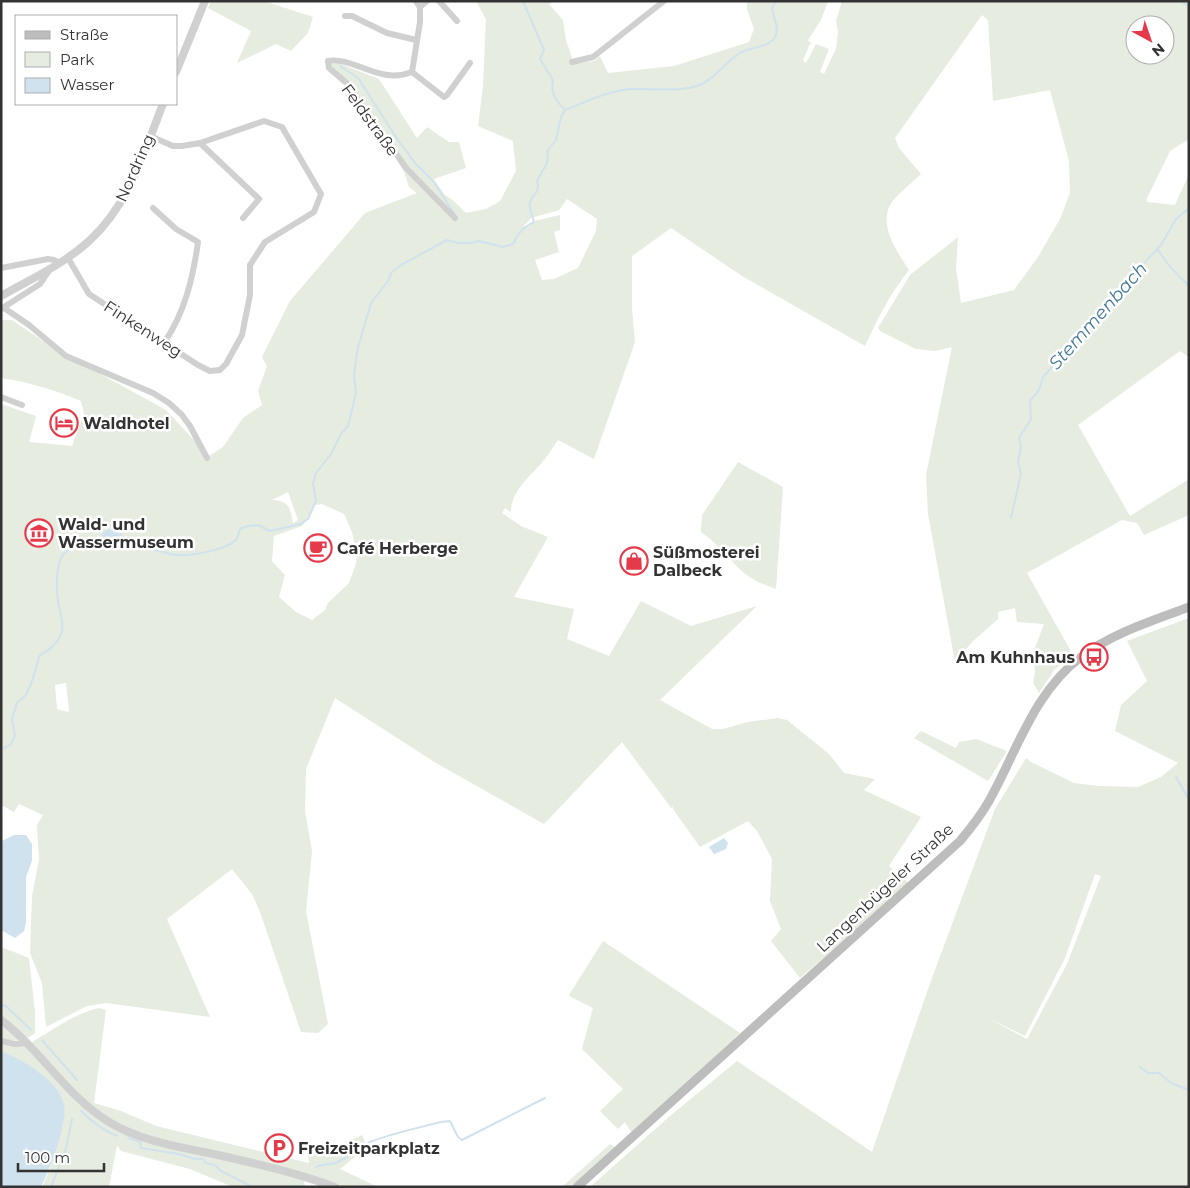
<svg xmlns="http://www.w3.org/2000/svg" width="1190" height="1188" viewBox="0 0 1190 1188" font-family="Montserrat,sans-serif">
<style>
.green{fill:#e6ecdf;fill-rule:evenodd}
.water{fill:#cfe2ee}
.lines{fill:none;stroke-linecap:round;stroke-linejoin:round}
.stream{stroke:#cfe2ee;stroke-width:2}
.minor{stroke:#d0d0d0;stroke-width:6}
.tertiary{stroke:#d0d0d0;stroke-width:8}
.secondary{stroke:#bdbdbd;stroke-width:9}
.labels{text-anchor:middle;dominant-baseline:central;stroke-width:5;stroke-linejoin:round;paint-order:stroke}
.street-label{font-size:16px;fill:#333;stroke:#fff}
.poi-label{font-size:16px;font-weight:bold;fill:#333;stroke:#fff;text-anchor:start}
.water-label{font-size:18px;font-style:italic;fill:#407696;stroke:#fff}
</style>
<rect width="100%" height="100%" fill="#fff"/>
<!-- green -->
<g class="green">
<polygon points="211,1 264,1 313,17 308,33 291,51 276,44 237,63 251,31 208,8"/>
<path d="M476 1H554L549 4 563 20 566 40 574 64 594 61 600 56 608 73 674 66 749 42 754 29 747 9V1H828L821 20 808 40 812 44H810L803 60 806 63 816 44 829 49 820 72 824 74 836 49 838 32 836 21 842 1H1189V139L1170 151 1147 198V202L1175 205 1189 174V357L1180 351 1078 425 1130 516 1189 479V515L1144 535 1137 523 1122 520 1027 573 1073 655 1054 670 1039 693 1033 683 1035 672 1033 653 1044 624 1017 622 1015 608 998 612V619L972 642 955 662 928 514 926 475 952 347 935 351 916 349 880 331 878 328 910 275 958 237 956 268 961 303 1014 290 1038 257 1060 219 1070 193 1069 161 1050 90 993 101 988 20 982 15 895 138 899 148 921 174C914 181 894 197 890 205 879 226 897 252 909 270 891 292 877 320 865 346L742 276 671 228 632 256V309L635 342 594 459 558 440C553 447 549 454 544 460 531 476 511 490 511 512L505 508 502 513 521 526 548 537 514 597 574 609 567 639 609 656 641 601 691 626 757 606 660 700 712 729H723L748 722 778 718 787 720 829 754 844 773 875 779 864 790 921 817 889 866 909 883 800 978 771 941 781 929 770 901 772 859 757 831 748 821 700 847 673 809V805L672 809 622 742 544 824 436 763 335 698 306 769 305 811 312 851 306 911 328 1024 318 1033 301 1032 260 912 252 894 232 869 167 919 210 1017 106 1003 87 1006 46 1027 42 983 30 953 32 896 39 859 37 825 43 815 19 804 14 812 1 805V404L36 416 29 442 72 446 84 413 81 401C55 390 29 382 1 378V320H12L55 349 166 410 209 456 223 447 243 418 262 405 258 391 267 366 262 357 290 301 365 213 417 193 409 187 404 172 390 147 350 86 329 66 336 62 379 79 417 138 427 127 449 142H459L466 168 434 179 444 194 455 202 466 213 486 209 500 201 516 171 513 141 478 126 483 86 486 19ZM1135 25H1165V55H1135ZM567 199 597 219 596 231 578 268 554 279 542 280 535 260 559 252 554 232 560 230V215L534 221C531 226 529 228 523 227L531 218 559 210ZM288 492 298 520 293 523C290 507 289 501 272 500ZM322 504 344 514 352 532 357 555 356 564 349 583 328 603 325 610 312 620 296 612 279 597 285 575 272 561 274 536 302 526 315 505ZM66 683 69 711 68 712 57 709 55 685Z"/>
<path d="M738 462 783 487 776 589C765 585 754 581 744 573 729 560 720 545 701 532L702 515Z"/>
<path d="M1189 618V1187H590L670 1116 737 1061 872 1152 929 986 995 809 1026 758 1031 762 1074 783 1099 786 1138 787 1161 777 1178 763 1115 731 1121 705 1147 681 1127 641ZM1095 874 1101 876 1067 964 1027 1039 988 1018 1025 1036 1065 958Z"/>
<polygon points="921,731 956,748 959,742 976,739 1007,751 988,781 914,738"/>
<polygon points="603,941 740,1033 632,1133 625,1122 618,1129 600,1111 623,1089 582,1049 593,1008 571,997 569,995"/>
<path d="M1 947 29 958 35 1012V1033C24 1042 14 1041 1 1039Z"/>
<path d="M99 1008 106 1010 94 1103 121 1111 156 1126 309 1163 307 1147H317L323 1153 362 1135 367 1147 340 1169 378 1187H322L304 1181 305 1187H233L190 1169 121 1151 117 1145 109 1187H42L49 1171 63 1125 64 1105 41 1073 1 1051V1043L25 1046C49 1033 72 1014 99 1008Z"/>
<polygon points="610,1144 616,1148 573,1187 562,1187"/>
</g>
<!-- water -->
<g class="water">
<polygon points="110,529 122,533 122,538 119,541 111,541 101,535 103,532"/>
<polygon points="14,835 26,835 32,844 32,861 26,877 26,923 24,931 15,938 1,930 1,843 2,841"/>
<polygon points="724,838 728,843 726,849 714,854 709,847"/>
<path d="M1 1051C23 1060 59 1080 64 1105 68 1123 50 1169 41 1187H1Z"/>
</g>
<g class="lines">
<!-- stream -->
<g class="stream">
<path d="M523 1 544 50 540 59 553 80C550 94 556 100 565 110"/>
<polyline points="1181,1 1189,7"/>
<polyline points="340,66 358,78 396,137 415,163 433,181 454,213"/>
<polyline points="1158,250 1171,268 1189,286"/>
<polyline points="1011,518 1021,474 1018,462 1021,447 1019,438 1031,419 1030,401 1039,390 1043,377 1053,366 1055,357 1078,344 1084,333 1118,291 1161,245 1176,219 1189,208"/>
<path d="M1 750 11 744 15 736 12 719 17 703 26 695 31 684 40 655C49 651 60 641 62 631 64 622 59 609 58 601 56 588 55 557 68 550 89 541 137 546 159 551 165 552 171 555 178 555 192 556 226 550 236 540 238 537 239 533 240 529L248 526 258 525 270 531 301 524 308 519 316 501 313 483 316 473 331 454 341 434 348 426 356 393 354 374 358 347 371 303 388 281 392 272 401 265 447 240 458 243H471L479 241 503 247 513 244C520 231 521 229 534 222 533 216 528 209 530 202 533 193 541 192 537 181L547 163 548 150 556 140 561 117 565 110C586 102 607 91 630 89 651 88 683 93 702 84 718 76 728 58 744 51 754 47 769 47 775 37 780 28 773 17 772 8L776 1"/>
<polyline points="1176,777 1189,800"/>
<polyline points="1,1004 7,1007 31,1030"/>
<polyline points="42,1040 77,1080"/>
<polyline points="1140,1067 1148,1073 1159,1073 1171,1083 1189,1090"/>
<path d="M81 1111C92 1122 102 1130 117 1136"/>
<polyline points="128,1138 140,1142 141,1148 179,1154 195,1159 203,1159 206,1163 215,1165 221,1171 253,1187"/>
<path d="M316 1167C323 1163 328 1166 335 1163 349 1159 356 1147 370 1142 393 1133 418 1128 441 1122L450 1121 458 1137 462 1140 545 1098"/>
<polyline points="51,1187 66,1148 72,1119"/>
<polyline points="295,1187 297,1186"/>
</g>
<!-- minor -->
<g class="minor">
<path d="M416 1 420 7V22L412 72C379 85 356 57 328 61L329 68 350 86 363 109 407 169 455 218"/>
<polyline points="439,1 457,21"/>
<polyline points="420,7 427,1"/>
<polyline points="345,16 352,16 387,33 416,40"/>
<polyline points="572,62 593,57 664,1"/>
<polyline points="412,72 444,97 447,95 470,63"/>
<polyline points="200,143 259,199 243,218"/>
<path d="M153 208 176 229 198 242C193 278 185 312 164 343"/>
<polyline points="68,258 89,294 198,365 210,371 220,370 226,364 242,335 250,295 250,265 265,242 314,212 321,194 282,127 264,121 200,143 182,146 173,146 150,136"/>
<polyline points="1,268 48,259 54,260 60,263"/>
<polyline points="4,308 29,325 66,356 153,393 169,403 182,415 190,426 207,458"/>
<polyline points="1,309 40,284 50,269"/>
<polyline points="1,397 22,405"/>
<polyline points="1,1041 15,1044 27,1043"/>
</g>
<!-- tertiary -->
<g class="tertiary">
<polyline points="176,72 205,1"/>
<path d="M1 296C31 279 64 264 89 241 129 205 144 152 163 104"/>
<path d="M1 1020C41 1050 66 1096 109 1122 142 1142 181 1147 218 1155 258 1164 297 1173 335 1187"/>
</g>
<!-- secondary -->
<path class="secondary" d="M577 1187 960 841C971 828 981 815 989 801 1017 751 1034 692 1081 657 1112 633 1152 621 1189 607"/>
</g>
<!-- icons -->
<defs>
<g id="hotel-ring" transform="scale(1.4375)"><circle r="9.5" fill="#fff" stroke="#e43a4a" stroke-width="1.5"/><path d="M-6-4.5h1.5V1H6V5H4.5V3h-9V5H-6ZM-4 0a1.8 1.8 0 1 1 3.6 0ZM.5 0V-2.5h3Q6-2.5 6 0Z" fill="#e43a4a"/></g>
<g id="museum-ring" transform="scale(1.4375)"><circle r="9.5" fill="#fff" stroke="#e43a4a" stroke-width="1.5"/><path d="M0-6L6-3V-2H-6V-3ZM-5-1h2V3h-2ZM-1-1h2V3h-2ZM3-1h2V3H3ZM-6 4H6V6H-6Z" fill="#e43a4a"/></g>
<g id="cafe-ring" transform="scale(1.4375)"><circle r="9.5" fill="#fff" stroke="#e43a4a" stroke-width="1.5"/><path d="M-5.5-4.5H6V0H3Q3 3.5 0 3.5H-2.5Q-5.5 3.5-5.5 0ZM3-3.2v2h1.7v-2ZM-6 4.5H4V6H-6Z" fill="#e43a4a"/></g>
<g id="shop-ring" transform="scale(1.4375)"><circle r="9.5" fill="#fff" stroke="#e43a4a" stroke-width="1.5"/><path d="M-5-2.5h2.3a2.7 3.5 0 0 1 5.4 0H5L5.5 6h-11ZM-1.5-2.5h3a1.5 2.3 0 0 0-3 0Z" fill="#e43a4a"/></g>
<g id="bus-ring" transform="scale(1.4375)"><circle r="9.5" fill="#fff" stroke="#e43a4a" stroke-width="1.5"/><path d="M-5-6H5V4H4V6H2V4H-2V6H-4V4H-5ZM-3.5-4V0h7V-4ZM-3.5 1.2v1.5H-2V1.2ZM2 1.2v1.5H3.5V1.2Z" fill="#e43a4a"/></g>
<g id="parking-ring" transform="scale(1.4375)"><circle r="9.5" fill="#fff" stroke="#e43a4a" stroke-width="1.5"/><path d="M-3.5-5.5H1a3.5 3.5 0 0 1 0 7H-1V5.5H-3.5ZM-1-3.4V-.6H.8a1.4 1.4 0 0 0 0-2.8Z" fill="#e43a4a"/></g>
</defs>
<g fill-rule="evenodd">
<use href="#hotel-ring" x="64" y="423"/>
<use href="#museum-ring" x="39" y="533"/>
<use href="#cafe-ring" x="318" y="548"/>
<use href="#shop-ring" x="634" y="561"/>
<use href="#bus-ring" x="1094" y="657"/>
<use href="#parking-ring" x="279" y="1148"/>
</g>
<g class="labels">
<!-- street labels -->
<g class="street-label">
<text transform="translate(370 120) rotate(54)">Feldstraße</text>
<text transform="translate(135 168) rotate(-66)">Nordring</text>
<text transform="translate(143 329) rotate(33)">Finkenweg</text>
<text transform="translate(885 888) rotate(-43)">Langenbügeler Straße</text>
</g>
<!-- poi labels -->
<g class="poi-label">
<text x="83" y="423">Waldhotel</text>
<text x="58" y="524">Wald- und<tspan x="58" dy="18">Wassermuseum</tspan></text>
<text x="337" y="548">Café Herberge</text>
<text x="653" y="552">Süßmosterei<tspan x="653" dy="18">Dalbeck</tspan></text>
<text x="1075" y="657" text-anchor="end">Am Kuhnhaus</text>
<text x="298" y="1148">Freizeitparkplatz</text>
</g>
<!-- water labels -->
<g class="water-label">
<text transform="translate(1098 316) rotate(-48)">Stemmenbach</text>
</g>
</g>
<!-- border -->
<rect width="1190" height="1188" fill="none" stroke="#333333" stroke-width="5"/>
<!-- legend -->
<rect x="15" y="15" width="162" height="90" fill="#ffffff" stroke="#adadad"/>
<rect x="25" y="31" width="25" height="8" fill="#bdbdbd" stroke="#adadad"/>
<text x="60" y="40" font-size="15" fill="#333333">Straße</text>
<rect x="25" y="52" width="25" height="15" fill="#e6ecdf" stroke="#adadad"/>
<text x="60" y="65" font-size="15" fill="#333333">Park</text>
<rect x="25" y="78" width="25" height="15" fill="#cfe2ee" stroke="#adadad"/>
<text x="60" y="90" font-size="15" fill="#333333">Wasser</text>
<!-- north arrow -->
<g transform="translate(1150 40) rotate(140)"><circle r="24" fill="#ffffff" stroke="#adadad"/>
<path d="M0-4L9 19L0 12L-9 19Z" fill="#e43a4a"/>
<text y="-8" font-size="14" font-weight="bold" text-anchor="middle" fill="#333333">N</text>
</g>
<!-- scale -->
<path d="M18 1163v8h86v-8" fill="none" stroke="#333333" stroke-width="2.5"/>
<text x="25" y="1163" font-size="15" fill="#333333" stroke="#ffffff" stroke-width="4" paint-order="stroke">100 m</text>
</svg>
